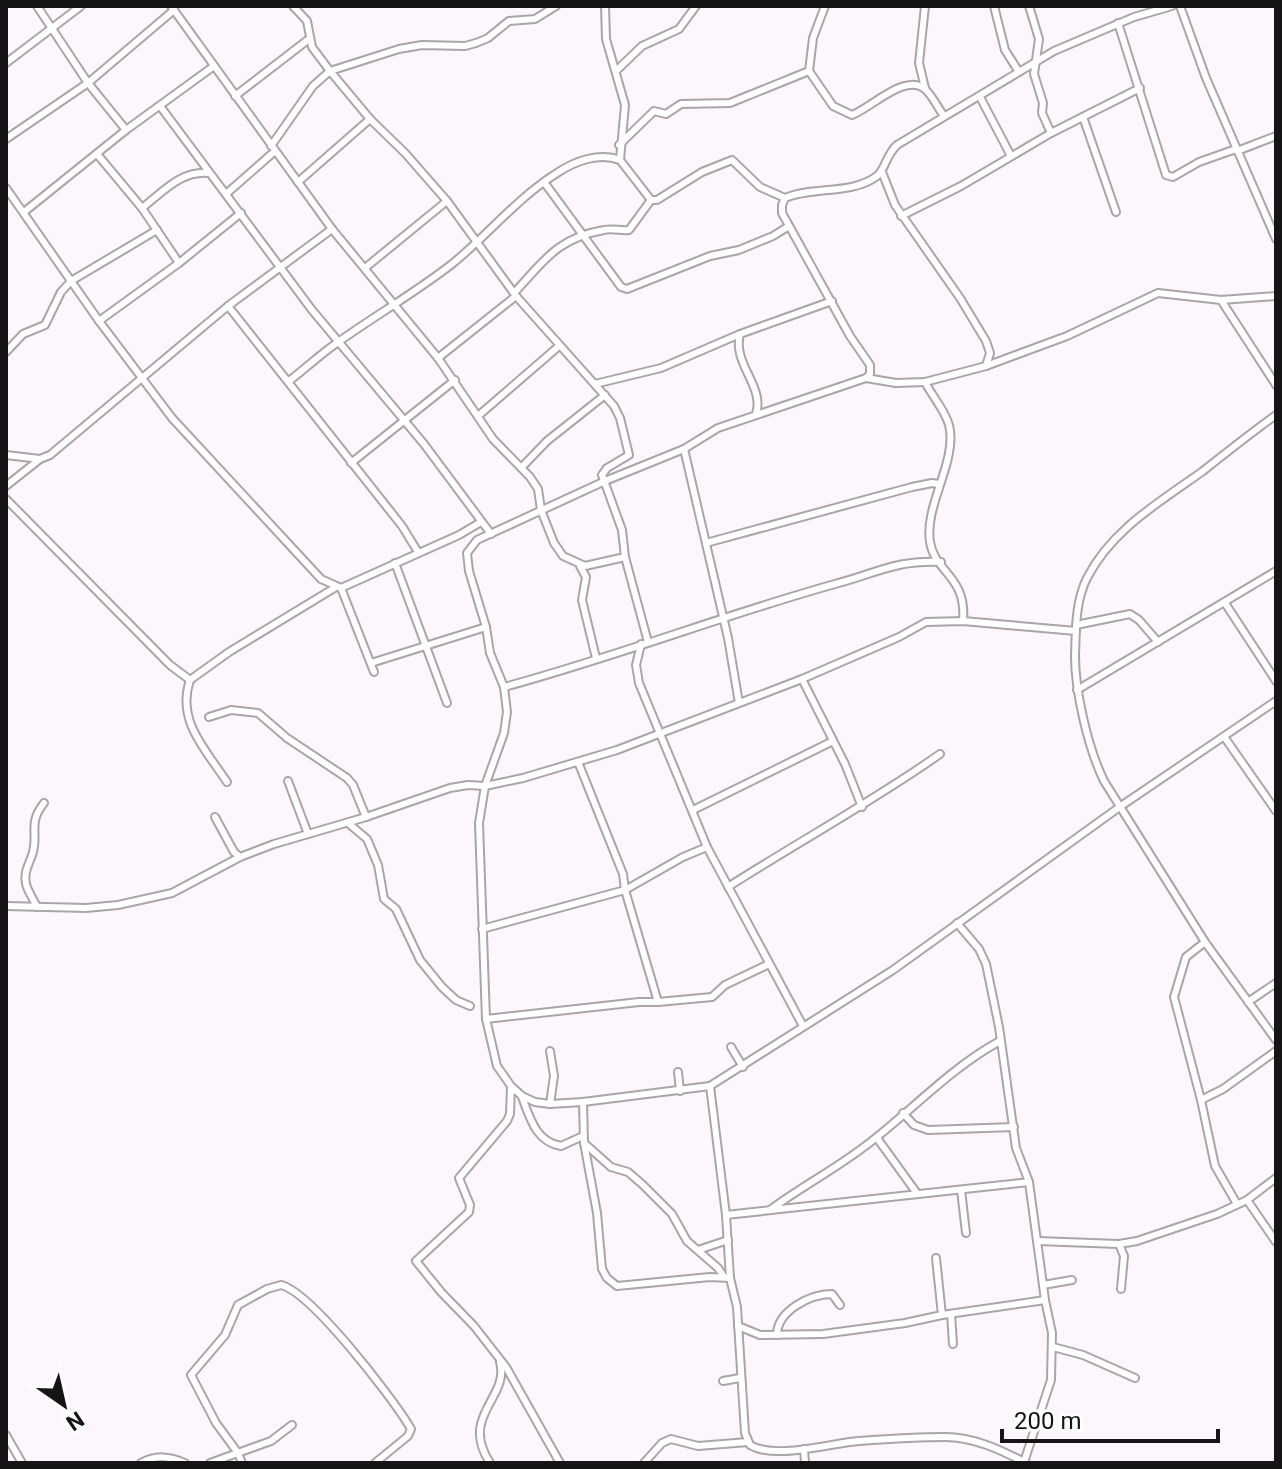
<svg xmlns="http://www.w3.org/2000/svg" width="1282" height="1469" viewBox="0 0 1282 1469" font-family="Roboto,sans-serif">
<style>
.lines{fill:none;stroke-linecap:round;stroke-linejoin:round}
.minor-casing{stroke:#aba4aa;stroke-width:10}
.minor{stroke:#fff;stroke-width:6}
</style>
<rect width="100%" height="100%" fill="#fef6fd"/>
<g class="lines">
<!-- minor casing -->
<g class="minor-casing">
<g id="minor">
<polyline points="37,6 88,83 126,130"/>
<polyline points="171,6 332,229 438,358 493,439 530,477 538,489 541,510 554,543 563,556 585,566 625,557"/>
<polyline points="293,6 307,21 312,47 330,71 370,119 405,153 447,201 516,296 614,406 620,418 629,455 607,468 602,475 622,530 625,557 648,642"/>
<polyline points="605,6 606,39 625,105 620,160"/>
<path d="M825 6 813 38 809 71 833 106 852 115C871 108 907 71 926 90 933 97 938 108 944 116"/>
<polyline points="925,6 919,63 925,88"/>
<polyline points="994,6 1005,50 1019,72"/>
<polyline points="1029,6 1039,39 1034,74 1043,103 1042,113 1051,133"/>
<path d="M1172 6 1134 17 1054 51 897 145C886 155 885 170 877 176 852 195 813 186 785 198L782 205V213L850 336 870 365V374L866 378 718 428 684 449 605 481 477 540 467 553 469 571 486 627 490 653 504 687 507 712 504 733 485 786 479 823 486 1019 497 1066 511 1086 522 1096 535 1102 550 1104 583 1102 710 1086 893 970 1121 806 1276 701"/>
<polyline points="1180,6 1206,78 1276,239"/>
<polyline points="1118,23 1166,175 1173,177 1199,162 1236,149"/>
<polyline points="6,63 81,6"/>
<polyline points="616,71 642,46 679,29 696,6"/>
<polyline points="235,96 309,39"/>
<polyline points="980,97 1011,156"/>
<polyline points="160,106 312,310 424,444 491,534"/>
<polyline points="1083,117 1116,212"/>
<polyline points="6,139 88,83 174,10"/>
<polyline points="619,145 654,111 666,114 681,104 730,103 809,71"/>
<polyline points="271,146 313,86 330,71 399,49 422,45 465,46 476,43 488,38 509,21 535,19 556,6"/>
<polyline points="1237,151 1276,136"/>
<polyline points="97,154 142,208 179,263"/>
<polyline points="882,172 895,205 960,298 986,341 990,353 986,366"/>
<polyline points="298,182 370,119"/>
<polyline points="544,182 621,287 627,289 710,256 739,250 773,236 789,226"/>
<polyline points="6,188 99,321 172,418 321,579 341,588 459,535 481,522"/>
<polyline points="226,194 275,151"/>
<path d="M142 208C163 192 181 170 209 173"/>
<polyline points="24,212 126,130 214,66"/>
<polyline points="901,216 961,186 1051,133 1140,88"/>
<polyline points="365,268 447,201"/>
<path d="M514 293C544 261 557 238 604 230 612 228 621 231 629 230L651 200"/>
<polyline points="1221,300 1276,385"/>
<polyline points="228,306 402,526 418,552"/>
<polyline points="99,321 179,263 241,213"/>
<polyline points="6,352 23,334 45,325 61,292 71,281 157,230"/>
<polyline points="438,358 516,296"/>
<polyline points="866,378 896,383 925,382 986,366 1067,336 1158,293 1221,300 1276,296"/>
<path d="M289 381C306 368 323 352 341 340 378 314 416 292 452 264 488 235 517 198 557 173 575 161 599 152 620 160L651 200H657L702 172 732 160 760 187 785 198"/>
<path d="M925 382C932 396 945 410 949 425 958 461 924 505 930 542 935 573 967 576 963 621"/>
<polyline points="595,384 661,368 740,334"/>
<path d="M756 414C765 386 732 364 740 334L832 301"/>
<path d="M1276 415C1251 433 1227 452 1203 471 1160 502 1112 529 1087 578 1075 602 1076 630 1075 656 1075 692 1088 748 1104 781L1205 942 1276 1040"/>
<polyline points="478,416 559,346"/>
<polyline points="684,449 728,638 739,703"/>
<polyline points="6,455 40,459 50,455 228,306 332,229"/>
<polyline points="351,463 455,380"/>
<polyline points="522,467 547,441 605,395"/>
<polyline points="6,486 40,459"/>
<polyline points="6,499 170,665 190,680"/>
<polyline points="706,543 912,487 932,483 939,484"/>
<polyline points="395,563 447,703"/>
<polyline points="580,566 586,577 582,600 596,658"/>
<polyline points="341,588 374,672"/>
<polyline points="1225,603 1276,681"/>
<polyline points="1076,625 1130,614 1139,620 1158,642"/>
<polyline points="641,644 636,665 639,683 707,847 803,1026"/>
<polyline points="371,663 486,627"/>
<polyline points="802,679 845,764 862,807"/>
<path d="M504 687C615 657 724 615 835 584 877 573 895 560 941 562"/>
<polyline points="1077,690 1276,571"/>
<polyline points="209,717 231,710 258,713 287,738 347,778 353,785 366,817"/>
<polyline points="1225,738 1276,811"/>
<polyline points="578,762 623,874 625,890 658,1002 712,997 725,985 769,964"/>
<polyline points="288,781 308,834"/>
<path d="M227 782C206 750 176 721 190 680L229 652 336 587"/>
<polyline points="693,810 833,741"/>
<polyline points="215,817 234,852 240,857"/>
<polyline points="348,823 367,839 378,865 384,899 396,909 420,960 442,987 456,1000 470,1006"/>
<path d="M728 887C798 842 872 802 940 754"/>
<polyline points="6,906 86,908 118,905 172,893 240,857 274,844 366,817 450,788 468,785 485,786 523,778 617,750 802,679 899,637 926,622 963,621 1076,631"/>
<path d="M37 907C34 900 28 892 26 884 23 872 30 863 33 852 38 832 28 823 44 803"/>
<polyline points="957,923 979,949 986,964 999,1027 1016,1148 1029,1182 1045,1300 1052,1333 1051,1380 1024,1462"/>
<polyline points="482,929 625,890 683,857 707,847"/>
<polyline points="1205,942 1186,957 1174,997 1201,1100 1215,1166 1237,1204"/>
<polyline points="1248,1002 1276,983"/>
<polyline points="486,1019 639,1002 658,1002"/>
<polyline points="731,1047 743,1067"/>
<polyline points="550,1051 554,1076 550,1104"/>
<polyline points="678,1072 680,1091"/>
<path d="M710 1086 726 1215 730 1278 737 1307 745 1433 750 1445C775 1460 831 1443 859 1441 887 1439 917 1437 945 1437 974 1437 1001 1450 1026 1463"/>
<polyline points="511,1087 510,1114 507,1121 459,1178 470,1205 469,1212 416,1261 441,1292 474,1326 506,1367 560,1463"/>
<path d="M522 1097C530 1118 536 1142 561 1146L583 1136"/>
<polyline points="1201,1100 1223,1089 1276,1051"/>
<polyline points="583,1102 584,1143 597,1213 602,1269 607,1278 617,1286 710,1277 730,1278"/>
<polyline points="903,1113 914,1125 928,1130 1014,1127"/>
<polyline points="877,1138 916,1192"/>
<polyline points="584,1143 611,1167 628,1172 642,1184 672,1214 687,1241 718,1268 724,1277"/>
<polyline points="961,1190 966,1233"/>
<polyline points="1247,1200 1276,1242"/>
<path d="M770 1210C805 1184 845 1164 878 1136 918 1104 954 1066 1000 1041"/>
<polyline points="726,1215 1029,1182"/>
<polyline points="1037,1241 1119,1244 1137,1241 1217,1214 1247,1200 1276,1178"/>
<polyline points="1119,1244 1124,1256 1121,1289"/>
<polyline points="698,1250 728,1240"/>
<polyline points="936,1258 942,1315"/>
<polyline points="1043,1285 1072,1280"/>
<polyline points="951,1314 953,1344"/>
<polyline points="738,1326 760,1335 823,1334 905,1323 942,1315 1045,1300"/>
<path d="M777 1335C777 1311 810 1294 832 1294L840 1305"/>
<polyline points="1053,1347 1083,1355 1135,1378"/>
<polyline points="723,1381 740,1378"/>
<polyline points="6,1435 22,1463"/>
<polyline points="804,1449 805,1463"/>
<path d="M141 1463C156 1455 169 1456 185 1463"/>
<polyline points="210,1463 271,1441 292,1425"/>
<path d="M242 1463 238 1453 216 1423 191 1375 225 1335 238 1305 267 1289 281 1285C311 1292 390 1395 408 1424L411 1429 408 1436 375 1463"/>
<path d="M490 1463C459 1415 510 1398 500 1362"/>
<polyline points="644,1463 662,1443 671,1439 698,1446 748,1442"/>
</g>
</g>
<!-- minor -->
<use href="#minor" class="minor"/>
</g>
<!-- border -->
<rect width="1282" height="1469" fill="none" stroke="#161416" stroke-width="16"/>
<!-- north arrow -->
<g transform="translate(64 1405) rotate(146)" stroke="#ffffff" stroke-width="6" paint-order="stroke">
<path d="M0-6L14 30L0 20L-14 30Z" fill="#161416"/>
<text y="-12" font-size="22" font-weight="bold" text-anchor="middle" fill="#161416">N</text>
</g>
<!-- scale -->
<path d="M1002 1429v12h216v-12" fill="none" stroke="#161416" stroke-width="4"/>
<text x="1014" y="1429" font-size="24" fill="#161416" stroke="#ffffff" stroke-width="6" paint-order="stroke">200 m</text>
</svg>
